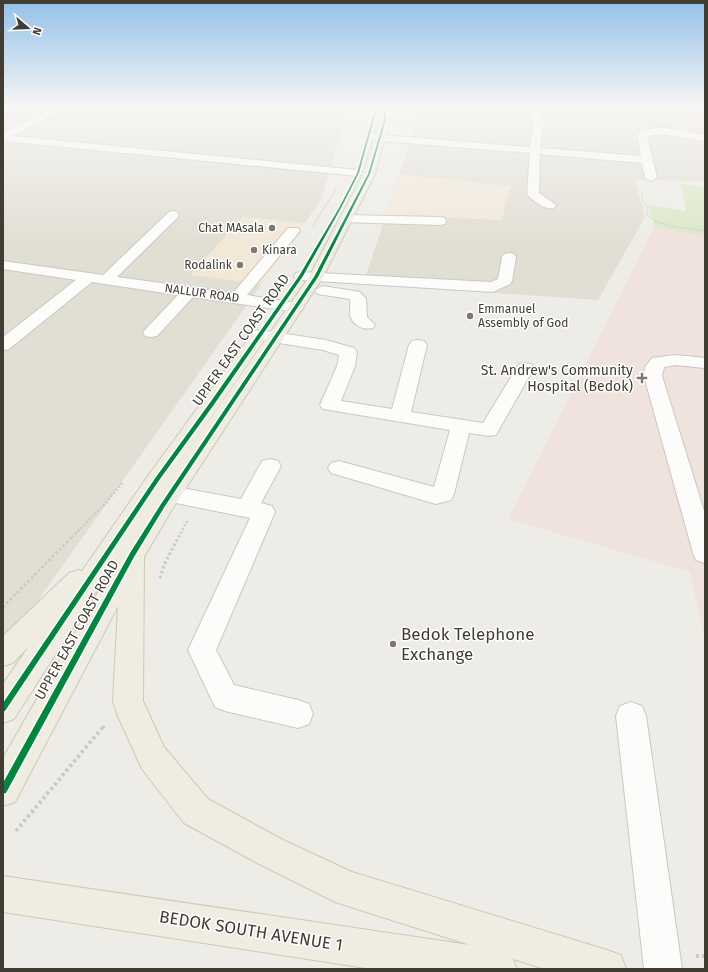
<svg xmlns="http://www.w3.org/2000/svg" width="708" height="972" viewBox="0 0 708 972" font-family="'Fira Sans',sans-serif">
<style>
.residential{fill:#e1ded3}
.commercial{fill:#f1e8d8}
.medical{fill:#f0e2dd}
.green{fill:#dae8c6}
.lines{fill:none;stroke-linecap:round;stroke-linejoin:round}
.minor-casing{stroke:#cac8c2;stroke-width:2}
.major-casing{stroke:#cfc8b4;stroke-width:2}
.path-far3{stroke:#cccac5;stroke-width:1.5;stroke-dasharray:1 1;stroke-linecap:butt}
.path-far2{stroke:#cccac5;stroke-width:2.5;stroke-dasharray:2 2;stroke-linecap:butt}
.path-far1{stroke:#cccac5;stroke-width:3;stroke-dasharray:2.5 2.5;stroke-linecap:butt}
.path{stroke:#cccac5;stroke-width:4;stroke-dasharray:3 3;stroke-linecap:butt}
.minor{fill:#fcfcfb;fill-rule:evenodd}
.major{fill:#efece2;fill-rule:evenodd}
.cycleway-casing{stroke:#fff;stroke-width:3}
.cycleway{fill:#00873e;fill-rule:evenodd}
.poi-dot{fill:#7e7a72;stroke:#fff;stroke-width:1.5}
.labels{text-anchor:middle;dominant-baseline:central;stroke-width:3;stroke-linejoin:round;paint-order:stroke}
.far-poi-label{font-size:12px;fill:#423d33;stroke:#fff;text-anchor:end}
.far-street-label{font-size:12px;fill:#423d33;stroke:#fff}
.street-label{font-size:14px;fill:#423d33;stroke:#fff}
.poi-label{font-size:14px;fill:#423d33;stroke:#fff;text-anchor:end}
.near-poi-label{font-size:17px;fill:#423d33;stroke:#fff;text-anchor:start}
.near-street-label{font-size:17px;fill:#423d33;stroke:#fff}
</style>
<rect width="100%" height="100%" fill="#eeece6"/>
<!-- residential -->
<g class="residential">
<polygon points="3,109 348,109 321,200 3,650"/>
<polygon points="421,109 705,109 705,181 635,180 645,217 598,300 363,284"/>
</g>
<!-- commercial -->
<g class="commercial">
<polygon points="399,174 510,186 502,220 386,215"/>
<polygon points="243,217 306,223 262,284 190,275"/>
</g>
<!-- medical -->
<polygon class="medical" points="654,227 705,236 705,642 690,572 508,519"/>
<!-- green -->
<polygon class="green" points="681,184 705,187 705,236 654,227 649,205 686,211"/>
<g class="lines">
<!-- minor casing -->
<g class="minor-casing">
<g id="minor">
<polygon points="52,109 63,109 13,136 358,170 364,173 358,176 3,141 3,133"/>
<path d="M319 109C331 109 383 107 390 114L385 117 323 112Z"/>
<path d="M530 109H538L544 120 540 148 641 156 637 135C649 121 689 132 705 135V141L662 134 647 136 657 178 651 181 645 178 642 163 540 154 539 193 556 205 554 208C545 210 533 201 527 194L530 153 369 140 364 137 369 134 530 147 534 120Z"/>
<polygon points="173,211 177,212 179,215 177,218 117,277 233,293 288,228 298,228 300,231 247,295 302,304 304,307 302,310 296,312 193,297 157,336 151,337 145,336 143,332 178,295 92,282 9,349 3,350 3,337 76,280 3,269 3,261 103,275 169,212"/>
<polygon points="346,215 440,217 445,218 446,221 445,224 440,225 342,222 340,219 342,216"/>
<polygon points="509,253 514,254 516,257 512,281 510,284 493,292 301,280 296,279 294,276 296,273 301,272 491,282 498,279 502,257 504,254"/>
<path d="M323 286 360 292 366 299 367 317 375 325 373 328C365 330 355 327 351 318 349 313 351 305 350 299L318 294 315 291 318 288Z"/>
<polygon points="260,330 326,340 354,348 357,352 355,366 341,401 392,409 409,345 412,341 418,340 424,341 427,345 411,412 483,423 519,364 525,363 531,364 534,368 496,435 489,436 469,433 454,494 451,500 436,504 331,473 328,468 331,463 339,461 434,487 450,430 323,409 320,405 337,366 339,355 323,350 254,339 252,335 254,331"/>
<polygon points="675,355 705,358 705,368 675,365 664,367 662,376 705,514 705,563 696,560 693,553 644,376 645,367 652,358"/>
<polygon points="270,459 278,461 281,466 261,503 272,506 275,512 216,650 234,685 298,700 309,704 313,714 309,724 298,728 225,711 215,707 188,650 250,518 171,502 163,500 160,494 163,488 171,486 241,499 262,461"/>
<polygon points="631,702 642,706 646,716 682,969 644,969 616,716 620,706"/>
</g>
</g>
<!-- major casing -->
<g class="major-casing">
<polygon id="major" points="381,109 389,109 390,120 375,174 323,277 171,511 144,557 143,701 164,747 208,799 283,840 352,872 607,950 621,955 626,969 545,969 513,959 517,969 372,969 3,912 3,876 470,945 335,902 259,864 184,823 142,769 117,714 113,701 118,606 15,802 3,806 3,758 120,554 14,719 3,723 3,684 29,646 13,663 3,666 3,636 69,573 78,570 82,571 150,473 251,335 257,334 263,335 265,339 162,488 309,277 363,174 380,120"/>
</g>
<!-- path-far3 -->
<g class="path-far3">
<path d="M642 193V200L648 207 647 215C662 228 686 228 705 231"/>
<polyline points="313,226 336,189"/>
</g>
<!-- path-far2 -->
<g class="path-far2">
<polyline points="72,537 104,505 123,482"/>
<polyline points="179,537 187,521"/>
</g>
<!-- path-far1 -->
<g class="path-far1">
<polyline points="160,578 164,565 179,536"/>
<polyline points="3,607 73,536"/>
<polyline points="103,728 105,725"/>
</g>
<!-- path -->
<g class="path">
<polyline points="16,831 103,727"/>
<polyline points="696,956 705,956"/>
</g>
<!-- minor -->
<use href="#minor" class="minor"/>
<!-- major -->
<use href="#major" class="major"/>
<!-- cycleway casing -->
<g class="cycleway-casing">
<g id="cycleway">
<polygon points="375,109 377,109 359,173 341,208 303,276 213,406 160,479 5,711 3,712 3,703 156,477 209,404 299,276 339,208 357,173"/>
<polygon points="384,109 386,109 386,120 370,174 318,277 165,506 134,557 6,793 3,794 3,783 130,553 161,504 314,277 368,174 384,120"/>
</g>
</g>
<!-- cycleway -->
<use href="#cycleway" class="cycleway"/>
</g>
<!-- sky -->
<linearGradient id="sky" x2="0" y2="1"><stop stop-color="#94c1e9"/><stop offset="0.44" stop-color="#f7f6f4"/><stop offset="1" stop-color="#f7f6f4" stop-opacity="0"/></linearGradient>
<rect width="708" height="245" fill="url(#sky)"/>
<!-- markers -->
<g class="poi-dot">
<circle cx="272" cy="228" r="4"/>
<circle cx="254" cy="250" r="4"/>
<circle cx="240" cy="265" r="4"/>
<circle cx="470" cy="316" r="4"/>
<path d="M640 372h4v4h4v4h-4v4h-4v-4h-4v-4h4z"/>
<circle cx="393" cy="644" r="4"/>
</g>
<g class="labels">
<!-- far-poi labels -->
<g class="far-poi-label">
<text x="264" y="228">Chat MAsala</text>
<text x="262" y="250" text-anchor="start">Kinara</text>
<text x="232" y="265">Rodalink</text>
<text x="478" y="309" text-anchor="start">Emmanuel<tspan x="478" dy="14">Assembly of God</tspan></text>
</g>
<!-- far-street labels -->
<g class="far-street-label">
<text transform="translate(202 293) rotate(8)">NALLUR ROAD</text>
</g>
<!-- street labels -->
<g class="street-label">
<text transform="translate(241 340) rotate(-55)">UPPER EAST COAST ROAD</text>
<text transform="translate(77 630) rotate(-61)">UPPER EAST COAST ROAD</text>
</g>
<!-- poi labels -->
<g class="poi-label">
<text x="633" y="370">St. Andrew's Community<tspan x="633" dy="16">Hospital (Bedok)</tspan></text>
</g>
<!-- near-poi labels -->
<g class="near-poi-label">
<text x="401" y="634">Bedok Telephone<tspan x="401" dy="20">Exchange</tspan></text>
</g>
<!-- near-street labels -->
<g class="near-street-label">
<text transform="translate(251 931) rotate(9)">BEDOK SOUTH AVENUE 1</text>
</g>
</g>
<!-- border -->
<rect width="708" height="972" fill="none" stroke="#423d33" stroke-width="8"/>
<!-- north arrow -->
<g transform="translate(28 28) rotate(109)" stroke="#ffffff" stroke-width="3" paint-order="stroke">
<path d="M0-3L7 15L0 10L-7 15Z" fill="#423d33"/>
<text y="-6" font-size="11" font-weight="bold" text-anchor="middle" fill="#423d33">N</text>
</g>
</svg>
